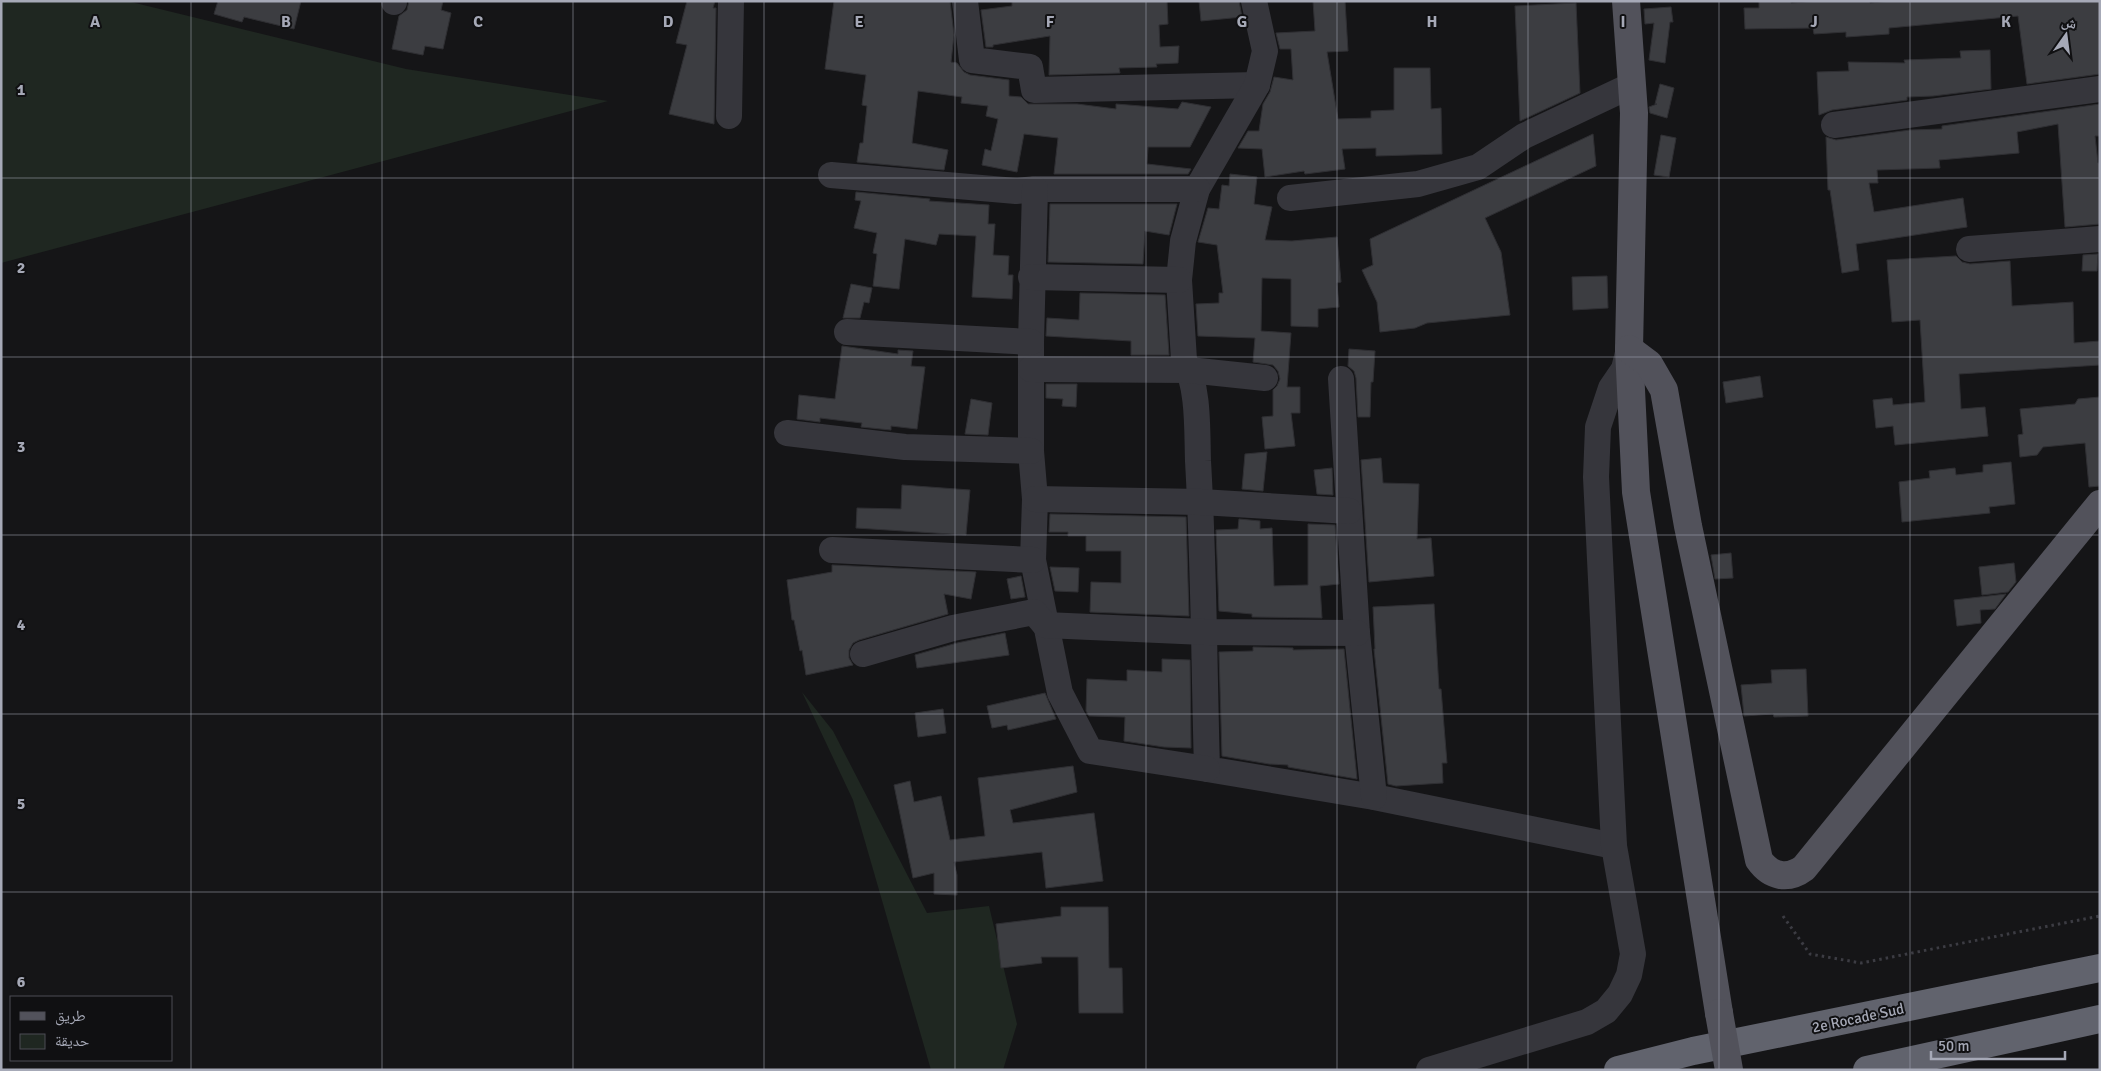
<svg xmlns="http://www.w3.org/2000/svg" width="2101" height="1071" viewBox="0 0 2101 1071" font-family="Signika,'Noto Naskh Arabic',sans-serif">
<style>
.green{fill:#1f2721}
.building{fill:#3c3d41;stroke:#2f2f33}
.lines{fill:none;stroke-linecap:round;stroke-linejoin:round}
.path{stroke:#3c3c43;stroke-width:3;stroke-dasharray:2.5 4;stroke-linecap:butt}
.minor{stroke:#36363c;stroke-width:26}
.major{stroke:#52525b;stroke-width:28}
.highway{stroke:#61636d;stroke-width:28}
.major-bridge{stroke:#52525b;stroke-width:28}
.grid{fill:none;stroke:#a6a9b7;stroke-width:1;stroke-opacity:0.55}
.labels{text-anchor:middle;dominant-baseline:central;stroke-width:4;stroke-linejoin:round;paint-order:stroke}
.street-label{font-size:15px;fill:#a6a9b7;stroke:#101012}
.grid-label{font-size:16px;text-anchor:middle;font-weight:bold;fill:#a6a9b7;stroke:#101012;stroke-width:4;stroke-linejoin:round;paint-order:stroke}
</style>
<rect width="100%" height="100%" fill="#151517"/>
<!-- green -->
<g class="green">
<polygon points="1,1 127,1 406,69 608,101 1,263"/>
<polygon points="802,692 833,731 927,913 989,906 1017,1024 1003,1070 931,1070 853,800"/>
</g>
<!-- building -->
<g class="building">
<polygon points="218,1 301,1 294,29 244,17 242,22 214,14"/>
<polygon points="409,1 443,1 441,10 451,13 443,49 425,46 423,55 392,49 399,16 407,10"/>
<polygon points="687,1 715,1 713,8 716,8 714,124 669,114 687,45 676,43"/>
<polygon points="834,1 950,1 954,35 951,62 957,63 964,72 970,75 1009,80 1009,96 1021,97 1028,104 1077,104 1116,109 1116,104 1178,109 1182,102 1211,107 1190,147 1148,147 1147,164 1191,169 1188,174 1054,174 1058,138 1024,134 1017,172 982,165 985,149 991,151 998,119 986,116 988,106 961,103 962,97 918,91 912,143 948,150 944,170 857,162 860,143 863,143 867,106 862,105 866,75 825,69"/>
<polygon points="1012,1 1167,1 1168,24 1159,25 1160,47 1179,46 1178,63 1156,64 1157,67 1119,68 1120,73 1049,75 1050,36 993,45 993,47 986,47 981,10 1012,6"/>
<polygon points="1199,1 1239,1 1242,17 1201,21"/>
<polygon points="1313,1 1345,1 1348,51 1327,52 1338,119 1371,118 1371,111 1394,110 1394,68 1430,68 1431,109 1441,108 1442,154 1376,156 1376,148 1342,149 1345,169 1305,174 1304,171 1265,177 1262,149 1238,148 1248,131 1259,131 1263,104 1270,92 1274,77 1293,80 1291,49 1280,49 1276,33 1315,31"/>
<polygon points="1759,1 1791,1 1791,3 1821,1 1870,1 1870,3 1891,1 2100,1 2100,74 2027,84 2018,16 1889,28 1889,34 1846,37 1846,32 1814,34 1813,28 1745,29 1744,8 1759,8"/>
<polygon points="1576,3 1580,93 1520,121 1515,6"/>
<polygon points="1671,7 1673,22 1670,22 1665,63 1649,60 1654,23 1645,24 1644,9"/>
<polygon points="1990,50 1991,89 1933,96 1907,97 1907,100 1832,110 1819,115 1817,72 1849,71 1848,62 1905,63 1904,60 1961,58 1960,51"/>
<polygon points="1660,84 1674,88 1667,118 1650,113 1649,107 1657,104 1655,104"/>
<polygon points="2100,104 2100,136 2095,136 2098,163 2100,163 2100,224 2065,227 2058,124 2017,132 2019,153 1939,160 1940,168 1877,170 1878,183 1869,183 1874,212 1963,198 1967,227 1856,244 1859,270 1842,273 1830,190 1828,190 1826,137 1836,140 1910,130 1942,129 1942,126"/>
<polygon points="1593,134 1596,166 1485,218 1501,252 1510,315 1427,323 1415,328 1380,332 1377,302 1362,270 1373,265 1370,239"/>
<polygon points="1661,135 1676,138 1669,177 1654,175"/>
<polygon points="1230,174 1257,177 1254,204 1272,207 1265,240 1292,241 1337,237 1341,282 1337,283 1339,307 1318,309 1318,327 1291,326 1291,279 1262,278 1261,331 1291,333 1287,387 1300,387 1300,413 1291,413 1295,446 1265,449 1262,417 1273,416 1273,390 1277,386 1280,379 1278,371 1273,365 1253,362 1255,338 1198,336 1196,304 1219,303 1219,293 1223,293 1217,245 1198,242 1208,208 1219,209 1222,185 1229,186"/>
<polygon points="856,192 930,199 929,201 989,205 988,224 995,224 993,255 1009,256 1008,275 1013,275 1012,299 972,297 976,236 939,234 936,245 905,239 899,289 873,286 877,254 873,253 877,233 854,228 861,201 855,200"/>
<polygon points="1050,204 1177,204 1169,235 1145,231 1143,264 1048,262"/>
<polygon points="2098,254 2097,271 2082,271 2083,255"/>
<polygon points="1956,256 1962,262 1970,264 2010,261 2012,306 2073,302 2074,343 2100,341 2100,365 1959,374 1961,409 1985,407 1988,436 1895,445 1893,426 1876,428 1873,400 1892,398 1893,405 1925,402 1920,320 1892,322 1887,260"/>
<polygon points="1607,276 1608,308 1573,310 1572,277"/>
<polygon points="851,284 872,288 869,303 864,302 860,318 843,318"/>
<polygon points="1080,293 1165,295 1169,355 1131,355 1131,341 1046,336 1047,318 1079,320"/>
<polygon points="842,346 898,354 898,350 913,351 911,366 925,367 917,429 891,426 891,430 861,427 862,423 820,418 820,422 797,419 799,395 835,399"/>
<polygon points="1349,349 1375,351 1373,382 1371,382 1370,417 1358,417 1356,378 1354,371 1348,366"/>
<polygon points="1760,376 1763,397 1726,403 1723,382"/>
<polygon points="1046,384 1077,384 1076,407 1062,406 1063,399 1046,398"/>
<polygon points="2100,397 2100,486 2089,487 2085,443 2043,447 2037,455 2020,457 2018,435 2023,434 2020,409 2075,404 2078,399"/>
<polygon points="971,399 992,403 988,435 965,434"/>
<polygon points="1267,452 1263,491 1242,489 1245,454"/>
<polygon points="1381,458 1383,483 1419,484 1417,539 1431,538 1434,576 1369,582 1361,460"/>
<polygon points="2011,462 2015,504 1989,507 1990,513 1902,522 1899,482 1930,478 1929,471 1955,468 1956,475 1983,472 1983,465"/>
<polygon points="1332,468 1333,495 1317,494 1314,470"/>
<polygon points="902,485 970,490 966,535 856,528 857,508 901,509"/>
<polygon points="1050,514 1186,517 1189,616 1090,612 1091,582 1121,583 1121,551 1086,551 1086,536 1068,536 1068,532 1049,532"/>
<polygon points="1239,519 1260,521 1260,529 1272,528 1274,586 1308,585 1308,524 1335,525 1339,584 1320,586 1322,618 1252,617 1252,614 1219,611 1216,530 1238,529"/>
<polygon points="1731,553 1733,578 1715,579 1711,555"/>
<polygon points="2014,563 2016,582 2008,592 1982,595 1979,567"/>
<polygon points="832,565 976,572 971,599 944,594 948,614 859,640 853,643 849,650 849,658 853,665 806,675 802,650 800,651 794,620 792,620 787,580 832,572"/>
<polygon points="1050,567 1079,568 1078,592 1055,591"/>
<polygon points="1021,576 1025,597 1011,599 1007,579"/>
<polygon points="2006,594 1995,609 1980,610 1981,623 1957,626 1954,600"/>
<polygon points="1434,604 1439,689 1441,689 1447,763 1442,763 1443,783 1396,786 1388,784 1374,649 1375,649 1373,607"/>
<polygon points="1005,633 1009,655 917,668 915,655 957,643"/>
<polygon points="1253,647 1293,648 1293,650 1344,649 1357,779 1288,767 1288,765 1269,764 1222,756 1219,652 1253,651"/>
<polygon points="1162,659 1190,660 1191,748 1164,747 1124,741 1125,717 1089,716 1086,711 1087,679 1127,681 1127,670 1162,672"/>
<polygon points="1806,669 1808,716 1774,717 1773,714 1744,716 1741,685 1772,683 1771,670"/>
<polygon points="1045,693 1056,719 1008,730 1007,725 992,728 987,706"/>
<polygon points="943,709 946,733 918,737 915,713"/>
<polygon points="1073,766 1077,792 1010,810 1013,823 1094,813 1103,881 1046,888 1042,852 954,862 957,875 957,895 934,894 934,873 913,878 894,785 910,781 914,802 941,796 950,840 985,836 978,778"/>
<polygon points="1061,907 1108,907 1109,968 1122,968 1123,1013 1079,1013 1078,957 1041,957 1042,963 1001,968 996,924 1061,916"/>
</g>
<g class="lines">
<!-- path -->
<polyline class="path" points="1783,916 1810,954 1861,963 2100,916"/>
<!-- minor -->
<g class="minor">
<polyline points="965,1 972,60 1030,67 1034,90 1257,85"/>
<path d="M1254 1 1265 51 1257 85 1197 189 1183 241 1179 280 1184 360C1199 386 1197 431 1198 461 1204 563 1204 666 1207 769L1374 797 1614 846"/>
<polyline points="394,2 394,1"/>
<polyline points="729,116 731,1"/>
<polyline points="1834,125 2100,89"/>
<polyline points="831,175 1016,191 1035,189 1197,189"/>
<polyline points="1035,189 1031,342 1031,451 1035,499 1033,560 1060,693 1090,751 1207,769"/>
<polyline points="1290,198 1418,184 1478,167 1524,136 1632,85"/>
<polyline points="1969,249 2100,239"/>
<polyline points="1031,277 1179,280"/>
<polyline points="847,332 1031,342"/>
<polyline points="1031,369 1189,370 1265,378"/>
<polyline points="1341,379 1357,633 1374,797"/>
<polyline points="787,433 905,447 1031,451"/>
<polyline points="1035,499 1201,502 1349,511"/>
<polyline points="832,550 1033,560"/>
<polyline points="863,654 953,628 1034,612 1045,625 1204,632 1357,633"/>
<polyline points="1429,1070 1587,1022 1606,1011 1620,994 1629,975 1633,954 1614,846 1596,477 1598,427 1611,388 1624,369 1629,349"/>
</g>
<!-- major -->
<g class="major">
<polyline points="1626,1 1634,113 1629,349 1636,492 1719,1013"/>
<path d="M1629 349 1649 364 1664 390 1688 526 1759 860C1771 877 1788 880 1804 868L2100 504"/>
</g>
<!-- highway -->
<g class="highway">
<polyline points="1618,1070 1693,1051 2100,968"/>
<polyline points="1867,1070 2100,1019"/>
</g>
<!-- major-bridge -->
<polyline class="major-bridge" points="1719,1013 1729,1070"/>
</g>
<!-- grid -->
<path class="grid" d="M191 1V1070M382 1V1070M573 1V1070M764 1V1070M955 1V1070M1146 1V1070M1337 1V1070M1528 1V1070M1719 1V1070M1910 1V1070M1 178H2100M1 357H2100M1 535H2100M1 714H2100M1 892H2100"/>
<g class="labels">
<!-- street labels -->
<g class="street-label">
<text transform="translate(1858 1018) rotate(-12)">2e Rocade Sud</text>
</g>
</g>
<g class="grid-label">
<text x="95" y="27">A</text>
<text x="286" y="27">B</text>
<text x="478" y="27">C</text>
<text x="668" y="27">D</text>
<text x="859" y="27">E</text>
<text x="1050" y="27">F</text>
<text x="1242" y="27">G</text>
<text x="1432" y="27">H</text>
<text x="1623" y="27">I</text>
<text x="1814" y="27">J</text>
<text x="2006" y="27">K</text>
<text x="21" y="95">1</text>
<text x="21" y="273">2</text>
<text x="21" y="452">3</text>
<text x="21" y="630">4</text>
<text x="21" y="809">5</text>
<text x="21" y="987">6</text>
</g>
<!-- border -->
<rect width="2101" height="1071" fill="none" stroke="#a6a9b7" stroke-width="5"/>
<!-- legend -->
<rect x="10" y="996" width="162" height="65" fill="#101012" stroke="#4c4d54"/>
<rect x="20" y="1012" width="25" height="8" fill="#52525b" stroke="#4c4d54"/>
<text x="55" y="1021" font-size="15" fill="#a6a9b7">طريق</text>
<rect x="20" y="1034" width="25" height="15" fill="#1f2721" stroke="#4c4d54"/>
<text x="55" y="1046" font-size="15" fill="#a6a9b7">حديقة</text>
<!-- north arrow -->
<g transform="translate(2066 35) rotate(14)" stroke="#101012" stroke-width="4" paint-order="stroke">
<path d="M0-4L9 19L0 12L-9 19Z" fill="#a6a9b7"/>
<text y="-8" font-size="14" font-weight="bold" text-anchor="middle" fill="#a6a9b7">ش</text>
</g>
<!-- scale -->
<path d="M1931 1051v8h134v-8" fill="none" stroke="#a6a9b7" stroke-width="2.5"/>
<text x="1938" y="1051" font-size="15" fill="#a6a9b7" stroke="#101012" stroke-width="4" paint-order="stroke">50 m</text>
</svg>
